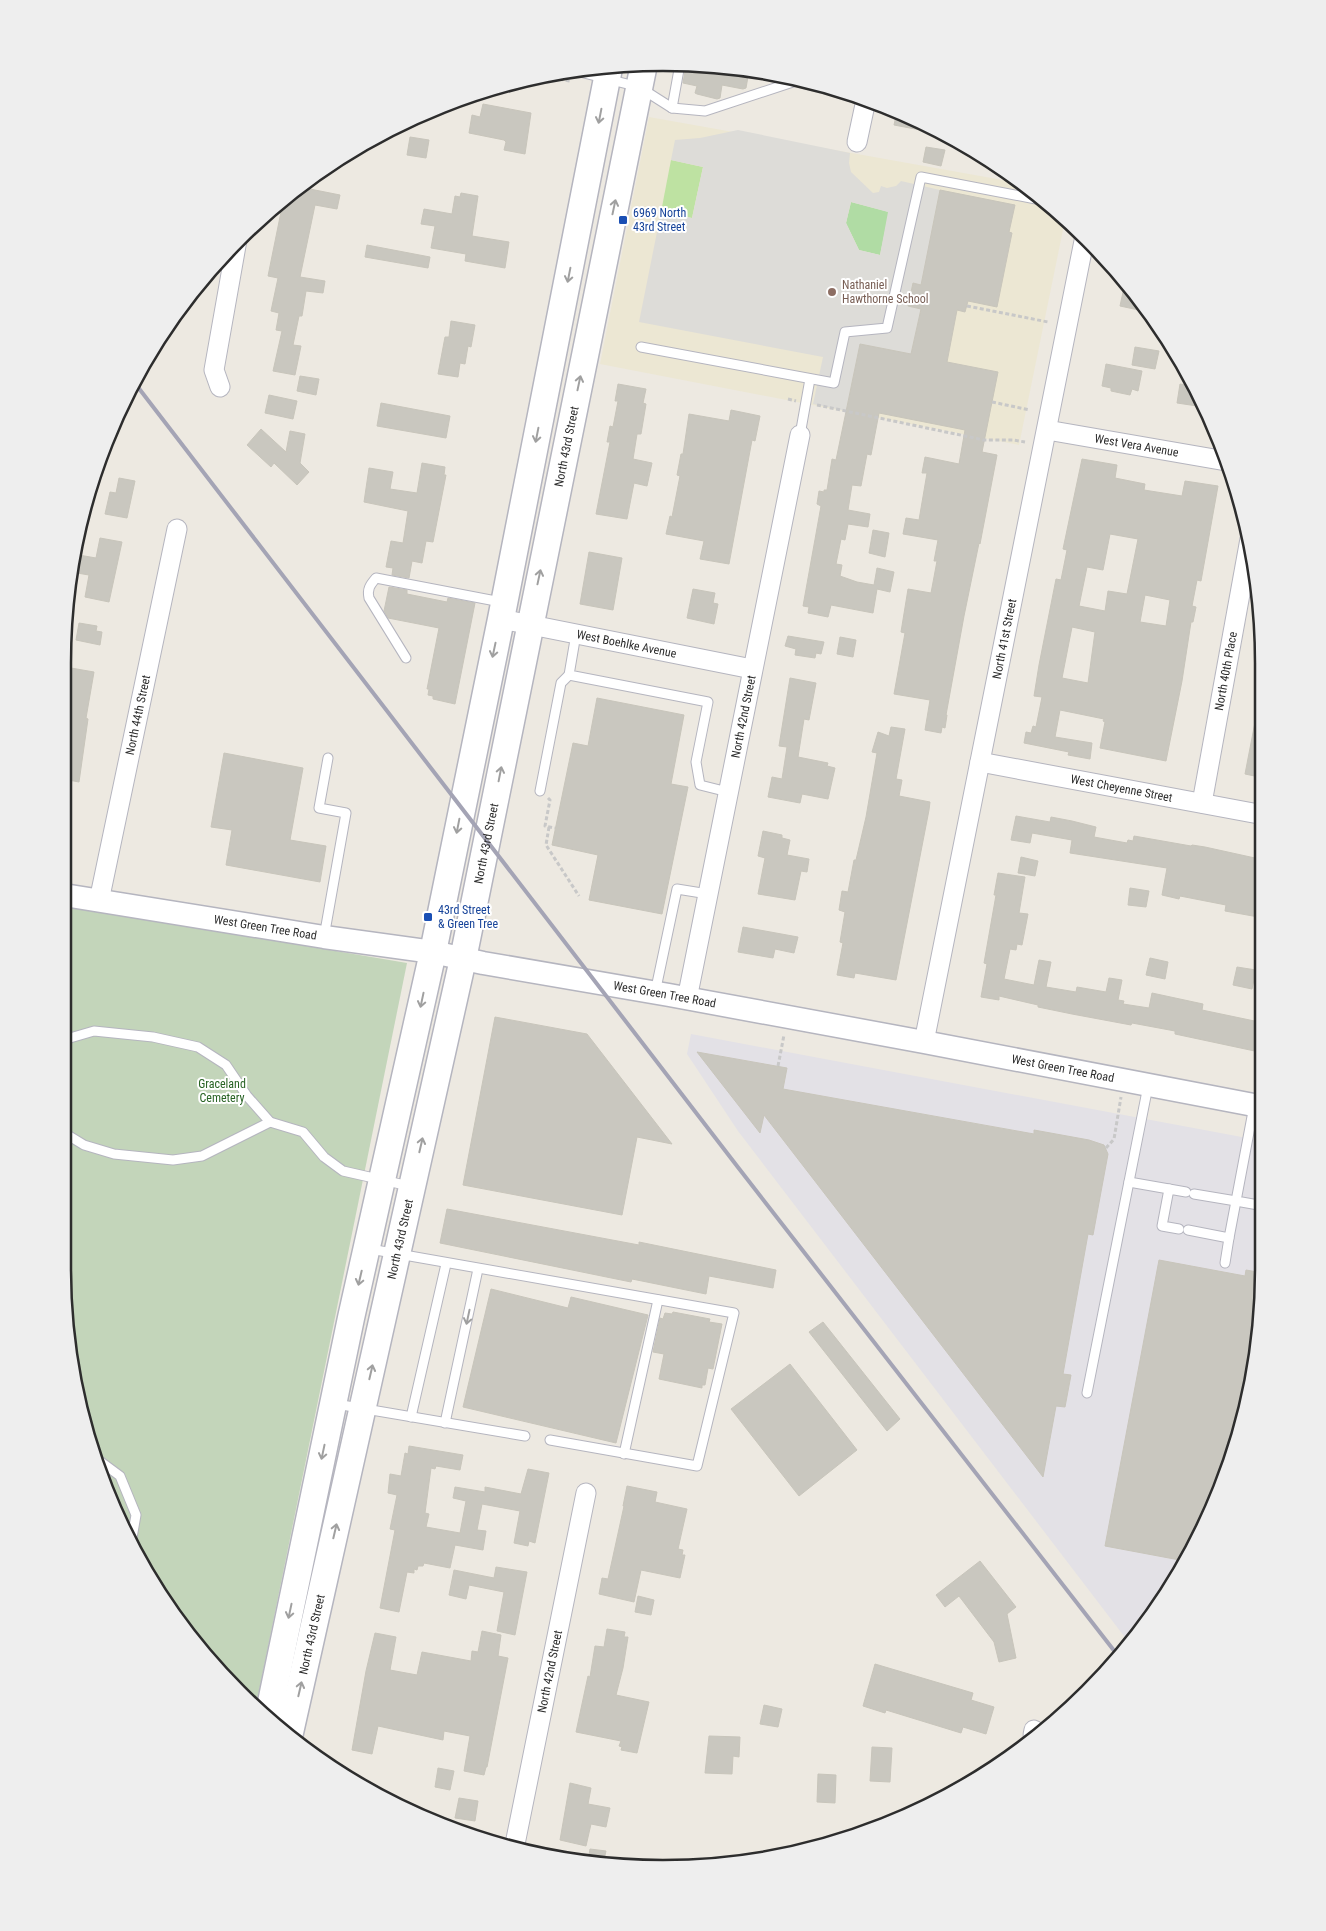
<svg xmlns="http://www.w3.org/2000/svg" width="1326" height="1931" viewBox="0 0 1326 1931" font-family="'Roboto Condensed',sans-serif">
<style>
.industrial{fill:#e3e1e6}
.education{fill:#ece7d3}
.green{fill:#b0dca4}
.cemetery{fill:#c3d5ba}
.pitch{fill:#bee2a2}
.plaza{fill:#dddcd8;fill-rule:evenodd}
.building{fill:#c9c7bf;stroke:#c8c5bb;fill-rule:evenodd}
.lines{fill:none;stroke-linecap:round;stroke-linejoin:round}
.service-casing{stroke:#b5b5bf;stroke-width:11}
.minor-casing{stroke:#b5b5bf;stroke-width:21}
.tertiary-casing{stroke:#b5b5bf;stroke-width:25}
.secondary-casing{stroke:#b5b5bf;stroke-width:29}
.path{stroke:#c8c8c8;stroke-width:3;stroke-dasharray:4 2.5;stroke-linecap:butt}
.service{stroke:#fff;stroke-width:9}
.minor{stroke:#fff;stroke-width:19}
.tertiary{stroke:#fff;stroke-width:22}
.secondary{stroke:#fff;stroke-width:26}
.rail{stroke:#a4a4b5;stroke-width:4}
.oneway{stroke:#a0a0a0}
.transit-dot{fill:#1a4fb4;stroke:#fff;stroke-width:2}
.education-dot{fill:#8d6e63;stroke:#fff;stroke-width:2}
.labels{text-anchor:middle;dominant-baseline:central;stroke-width:4;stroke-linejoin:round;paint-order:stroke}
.transit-label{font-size:12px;fill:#164399;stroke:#fff;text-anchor:start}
.education-label{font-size:12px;fill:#785e54;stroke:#fff;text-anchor:start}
.street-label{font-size:12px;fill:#2d2d2d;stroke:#fff}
.park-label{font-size:12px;fill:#286324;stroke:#fff}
.rim{fill:none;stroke:#2d2d2d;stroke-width:2.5}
</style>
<rect width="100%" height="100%" fill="#ede9e1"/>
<!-- industrial -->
<polygon class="industrial" points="691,1034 1263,1141 1264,1268 1252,1385 1201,1534 1140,1633 1130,1644 738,1131 687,1054"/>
<!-- education -->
<polygon class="education" points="649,117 1020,183 1065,220 1019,445 600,364"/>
<!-- green -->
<polygon class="green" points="851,202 889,212 880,255 859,250 846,223"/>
<!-- cemetery -->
<polygon class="cemetery" points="64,905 407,963 256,1706 212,1664 164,1602 94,1461 68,1347"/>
<!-- pitch -->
<polygon class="pitch" points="671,160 703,167 692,218 661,212"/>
<!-- plaza -->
<path class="plaza" d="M738 130 850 153 849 163 851 172 873 193 879 192 881 186 887 188 896 186 901 181 940 190 921 285 913 283 908 306 921 309 911 354 860 344 846 411 813 404 823 357 639 322 661 212 692 218 703 167 671 160 675 140 700 138ZM851 202 888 212 880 255 859 250 846 223Z"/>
<!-- building -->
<g class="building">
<polygon points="686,65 749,71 746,88 743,89 722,85 720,98 717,99 697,94 695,93 697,86 683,83"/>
<polygon points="483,104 531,113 525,154 504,150 506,142 504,140 469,133 472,115 480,117"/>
<polygon points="897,111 932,129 931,132 894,125"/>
<polygon points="410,137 429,140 426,158 407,155"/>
<polygon points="926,147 945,150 941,166 923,162"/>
<polygon points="300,187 340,195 337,209 315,205 300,277 325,281 323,293 306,291 302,316 299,316 293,345 301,346 295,375 273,371 282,331 276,330 279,313 271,311 278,278 268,276 283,202"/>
<polygon points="940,190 1015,205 1009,232 1012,233 997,307 968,301 965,312 957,310 947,362 998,372 982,452 997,455 980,544 979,543 964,616 946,715 947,715 945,728 942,727 941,733 925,730 930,700 894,694 905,633 901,632 908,589 931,593 937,561 934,561 938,540 903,534 906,518 919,520 927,473 922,473 925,457 959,464 965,430 879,413 871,455 867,454 861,486 852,485 848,510 870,514 868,527 848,524 845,540 841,539 836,564 842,565 840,576 857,582 874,585 877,568 894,572 890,592 877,589 873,613 831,605 828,617 808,613 809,607 803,606 821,506 817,504 819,491 824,492 824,490 827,490 832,459 836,460 860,344 911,354 921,309 908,306 913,283 921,285"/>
<polygon points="461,193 478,196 472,236 509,242 505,268 465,261 466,254 431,248 435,226 421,224 424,209 452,214 455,196 460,197"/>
<polygon points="367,245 430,257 428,268 365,257"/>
<polygon points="1125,283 1148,312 1120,306"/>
<polygon points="451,321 475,325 471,347 468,346 465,364 460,363 458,377 438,374 445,337 449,337"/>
<polygon points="1135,347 1159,351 1155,369 1132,365"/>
<polygon points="1106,364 1142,371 1138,391 1132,389 1130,395 1111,391 1111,388 1102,386"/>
<polygon points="300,376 319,379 316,395 297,391"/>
<polygon points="618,384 646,389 643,403 646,404 641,434 637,434 633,459 652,463 647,486 634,483 627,519 596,514 610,442 607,442 610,426 613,427 618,401 615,401"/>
<polygon points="1180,384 1193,386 1204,407 1177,403"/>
<polygon points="269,395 297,401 293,419 265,413"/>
<polygon points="381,403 450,416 446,438 377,426"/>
<polygon points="731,410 760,416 755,441 752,440 729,564 700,559 704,541 666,534 670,516 672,517 680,476 677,475 681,454 683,454 689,414 729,421"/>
<polygon points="261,429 286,452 290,431 305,434 300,463 309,472 297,485 274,463 271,467 247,445"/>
<path d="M1082 459 1117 465 1115 478 1145 484 1144 490 1182 496 1185 481 1218 486 1201 581 1197 580 1192 606 1196 607 1193 622H1191L1182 681 1166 761 1100 748 1105 722 1103 721 1104 719 1060 710 1055 737 1092 743 1090 759 1068 755 1069 752 1024 743 1026 732 1031 733 1033 726 1036 727 1042 697 1034 696 1039 665 1056 579 1061 580 1067 550 1063 549ZM1110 534 1138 539 1127 594 1108 591 1105 611 1079 606 1087 567 1103 570ZM1145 595 1170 600 1166 626 1140 622ZM1072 627 1095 632 1088 683 1062 678Z"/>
<polygon points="422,463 445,467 444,475 446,475 433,542 426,541 422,563 412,561 409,578 392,575 393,568 386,567 391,541 403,543 408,511 364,502 369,468 393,472 390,489 417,493"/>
<polygon points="119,478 135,481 127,518 105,514 110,492 116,493"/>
<polygon points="873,530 889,533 885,557 869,553"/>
<polygon points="100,538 122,542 109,602 85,597 89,575 71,572 73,554 96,558"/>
<polygon points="589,552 622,558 613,610 580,604"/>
<polygon points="389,587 407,590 407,594 447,602 448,598 475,603 455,704 433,699 433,696 428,695 429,689 427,689 439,628 388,618 384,611"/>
<polygon points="693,589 715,593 713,603 718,604 714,624 687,618"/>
<polygon points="79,623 97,626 96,631 102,632 100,645 76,640"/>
<polygon points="788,636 824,642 821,654 816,653 815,658 795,655 796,649 785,646"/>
<polygon points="840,637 856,640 853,657 837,654"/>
<polygon points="71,668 94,672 86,718 88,719 79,782 63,779 63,714"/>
<polygon points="790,678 816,683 809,720 804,719 798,757 828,763 827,766 835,768 828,799 802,794 800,803 768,797 772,777 782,779 787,747 779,746"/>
<polygon points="597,698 684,715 671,784 688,787 662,914 589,900 598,855 552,845 573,743 588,746"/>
<polygon points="1257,712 1264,712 1264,778 1245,774"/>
<polygon points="891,727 905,729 896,779 902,780 899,796 930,802 929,810 896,980 855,973 854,978 837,975 843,943 840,942 845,912 839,910 842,891 848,892 854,860 856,860 866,817 877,753 872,752 878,732 889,736"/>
<polygon points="224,753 303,768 290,840 326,846 320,882 226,865 232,830 211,827"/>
<polygon points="1016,816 1050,822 1051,817 1072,821 1096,827 1094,837 1127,843 1128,840 1133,841 1134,836 1191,846 1192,845 1205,847 1264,860 1264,918 1225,911 1226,905 1180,896 1179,899 1162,895 1167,868 1070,853 1072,840 1032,833 1030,843 1011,840"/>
<polygon points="763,831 782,835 782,838 790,840 787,855 809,859 807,872 801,871 795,900 758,894 765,858 758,856"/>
<polygon points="1021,857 1038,861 1035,876 1018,873"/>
<polygon points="998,873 1025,877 1019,913 1028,914 1022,945 1017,944 1016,950 1010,949 1004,979 1034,985 1039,960 1051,962 1046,987 1076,992 1077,987 1106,992 1109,978 1122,980 1118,1000 1124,1001 1123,1004 1149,1008 1152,993 1203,1004 1202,1010 1264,1023 1264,1053 1175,1034 1175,1031 1132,1023 1131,1025 1072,1014 1038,1007 1038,1005 999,996 999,1000 981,997 987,964 984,963 996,895 994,895"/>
<polygon points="1130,888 1149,891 1146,907 1128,905"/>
<polygon points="743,927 798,937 794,953 775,949 773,958 738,952"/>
<polygon points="1150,958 1168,962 1165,979 1146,975"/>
<polygon points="1237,967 1256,970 1252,989 1233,985"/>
<polygon points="495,1017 587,1034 672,1144 637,1137 622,1215 463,1185"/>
<polygon points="697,1052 787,1068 783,1089 1034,1134 1034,1130 1089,1140 1104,1145 1108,1154 1093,1235 1088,1234 1063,1374 1071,1375 1065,1407 1056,1406 1043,1477 764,1115 760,1133"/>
<polygon points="447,1209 639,1245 639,1242 776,1270 773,1288 709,1276 706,1294 632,1279 631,1282 440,1243"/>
<polygon points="1159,1260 1245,1276 1246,1270 1263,1273 1252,1385 1201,1534 1185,1561 1105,1546"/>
<polygon points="491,1289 568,1308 571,1297 648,1315 616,1443 463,1407"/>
<polygon points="673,1312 710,1319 709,1322 722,1324 713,1369 708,1368 705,1385 702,1385 702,1388 659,1379 664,1354 653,1352 660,1318 663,1319 665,1313 672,1314"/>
<polygon points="823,1322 900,1419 887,1431 809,1332"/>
<polygon points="790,1364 857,1450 799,1496 731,1409"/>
<polygon points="409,1446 463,1455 460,1470 436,1466 435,1469 431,1468 425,1513 429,1514 426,1527 460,1533 466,1501 453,1498 455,1487 485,1492 485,1487 521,1494 528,1469 549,1473 535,1543 529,1541 528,1546 514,1543 520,1511 482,1504 477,1530 486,1531 483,1550 455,1545 450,1568 424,1563 423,1566 418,1566 417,1570 414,1569 414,1573 407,1572 399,1612 380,1608 395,1530 390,1529 397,1495 388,1493 390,1474 401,1476 405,1453 408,1454"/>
<polygon points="627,1486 657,1492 655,1502 687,1509 678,1549 683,1550 682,1555 685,1555 680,1578 641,1570 634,1602 599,1594 602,1578 608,1579 624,1506 623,1506"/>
<polygon points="980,1561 1016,1607 1007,1614 1016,1658 999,1662 994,1642 959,1596 945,1607 936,1595"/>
<polygon points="496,1567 527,1572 515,1635 497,1631 504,1592 469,1585 466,1599 449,1595 454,1570 494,1578"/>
<polygon points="638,1596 654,1600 651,1615 635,1612"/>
<polygon points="607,1629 625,1632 624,1637 628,1637 623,1668 616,1695 649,1702 637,1753 621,1750 622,1747 619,1746 621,1741 576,1732 588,1676 590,1677 595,1646 604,1647"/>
<polygon points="482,1631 501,1635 498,1656 508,1658 487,1767 486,1767 484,1775 464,1771 470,1736 444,1731 443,1740 378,1726 372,1754 352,1750 366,1671 375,1633 396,1637 390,1670 417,1675 422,1652 471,1661 472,1651 478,1652"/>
<polygon points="875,1664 973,1693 971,1700 994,1707 986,1734 963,1727 961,1733 886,1710 885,1713 863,1706"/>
<polygon points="764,1705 782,1709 778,1727 760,1724"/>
<polygon points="709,1736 740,1737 739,1757 733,1756 732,1774 705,1773"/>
<polygon points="872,1747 892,1748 890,1782 870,1781"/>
<polygon points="438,1768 454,1771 450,1790 435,1787"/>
<polygon points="818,1774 836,1775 835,1803 817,1802"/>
<polygon points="570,1783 591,1788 588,1804 610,1808 606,1827 591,1824 586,1846 560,1840"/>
<polygon points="459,1798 478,1801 475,1821 455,1818"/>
<polygon points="590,1849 606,1851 603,1864 588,1861"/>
</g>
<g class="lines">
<!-- service casing -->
<g class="service-casing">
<g id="service">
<polyline points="576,71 639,87 672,108 705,111 799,80"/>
<polyline points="672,108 680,64"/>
<polyline points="641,347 834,383 845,332 887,328 921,177 1041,200"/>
<polyline points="800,435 810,379"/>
<polyline points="576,634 569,675 708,702 696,762 700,785 728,792"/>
<path d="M406 658 369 598C367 589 370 585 376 578L501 602"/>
<polyline points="540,791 561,683 569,675"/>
<polyline points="324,937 346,813 319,808 328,758"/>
<polyline points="655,993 677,889 708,894"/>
<polyline points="65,1042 70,1038 94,1031 153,1037 198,1047 226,1065 247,1096 270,1122 303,1132 324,1157 343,1171 409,1186"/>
<polyline points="1254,1106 1236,1201 1264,1206"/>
<polyline points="66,1134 84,1145 114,1154 173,1160 202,1156 270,1122"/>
<polyline points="1129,1182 1169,1189"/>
<polyline points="1179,1229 1162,1226 1169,1189 1186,1192"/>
<polyline points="1188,1230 1229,1238 1236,1201 1194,1194"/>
<polyline points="370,1249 734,1313 697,1466 550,1440"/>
<polyline points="1225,1263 1229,1238"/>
<polyline points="1087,1393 1148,1086"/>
<polyline points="336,1404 525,1436"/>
<polyline points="411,1417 446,1264"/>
<polyline points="445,1423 478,1269"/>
<polyline points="624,1454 658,1300"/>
<polyline points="93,1456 120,1476 136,1515 132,1538"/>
</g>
</g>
<!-- minor casing -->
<g class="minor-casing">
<g id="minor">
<polyline points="857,142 866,100"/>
<polyline points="220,387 214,370 237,240"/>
<path id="s1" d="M1047 430 1226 461"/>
<path id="s2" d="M501 619 752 669"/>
<path id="s3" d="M980 762 1264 815"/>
<path id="s4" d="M1202 803 1250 539"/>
<path id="s5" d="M99 901 177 529"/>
<path id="s6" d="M687 999 800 435"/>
<path id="s7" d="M924 1042 1085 236"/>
<polyline points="1033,1735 1034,1730"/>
<path id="s8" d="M514 1849 586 1493"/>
</g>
</g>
<!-- tertiary casing -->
<g class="tertiary-casing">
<g id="tertiary">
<path id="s9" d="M64 895 324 937 433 952 483 963 669 995 924 1042 1264 1107"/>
</g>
</g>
<!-- secondary casing -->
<g class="secondary-casing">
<g id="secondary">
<polyline points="268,1717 351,1318 433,952 501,619 609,68"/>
<path id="s10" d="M289 1737 463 959 644 64"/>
</g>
</g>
<!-- path -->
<g class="path">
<polyline points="540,76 570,81"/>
<polyline points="967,306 1048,322"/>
<polyline points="788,399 796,401"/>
<polyline points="992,402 1030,410"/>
<polyline points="817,405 984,440 1013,440 1025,442"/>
<polyline points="548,798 550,800 545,826 555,828"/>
<polyline points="549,827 546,845 579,896"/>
<polyline points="778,1066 784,1035"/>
<polyline points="1106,1148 1114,1139 1121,1097"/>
</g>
<!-- service -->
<use href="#service" class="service"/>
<!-- minor -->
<use href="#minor" class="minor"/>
<!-- tertiary -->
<use href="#tertiary" class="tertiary"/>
<!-- secondary -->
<use href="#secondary" class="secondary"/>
<!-- rail -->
<polyline class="rail" points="134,382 737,1166 1119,1657"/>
</g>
<!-- one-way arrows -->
<defs><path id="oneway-shaft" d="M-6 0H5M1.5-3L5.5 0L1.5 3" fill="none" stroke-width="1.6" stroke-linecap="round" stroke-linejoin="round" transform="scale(1.25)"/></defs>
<g class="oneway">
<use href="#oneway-shaft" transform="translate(600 116) rotate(101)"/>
<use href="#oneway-shaft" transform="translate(614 207) rotate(-78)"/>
<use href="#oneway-shaft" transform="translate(569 275) rotate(101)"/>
<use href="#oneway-shaft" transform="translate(579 383) rotate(-78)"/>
<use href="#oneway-shaft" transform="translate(537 435) rotate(101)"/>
<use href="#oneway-shaft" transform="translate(539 577) rotate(-78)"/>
<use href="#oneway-shaft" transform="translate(494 650) rotate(102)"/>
<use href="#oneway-shaft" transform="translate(500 774) rotate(-79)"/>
<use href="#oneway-shaft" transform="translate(458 826) rotate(101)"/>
<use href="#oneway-shaft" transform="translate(422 1000) rotate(102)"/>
<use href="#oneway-shaft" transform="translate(421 1145) rotate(-77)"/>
<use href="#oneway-shaft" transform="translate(360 1278) rotate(103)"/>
<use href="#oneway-shaft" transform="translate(468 1317) rotate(102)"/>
<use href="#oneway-shaft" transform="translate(371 1372) rotate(-77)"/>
<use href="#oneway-shaft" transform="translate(323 1452) rotate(102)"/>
<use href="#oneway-shaft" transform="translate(335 1531) rotate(-77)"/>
<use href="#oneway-shaft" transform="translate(290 1611) rotate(102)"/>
<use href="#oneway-shaft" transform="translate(300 1689) rotate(-77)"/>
</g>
<!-- markers -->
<g class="transit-dot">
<rect x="618" y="215" width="10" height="10" rx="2.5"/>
<rect x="423" y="912" width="10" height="10" rx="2.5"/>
</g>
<circle class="education-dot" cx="832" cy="292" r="5"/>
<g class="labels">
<!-- transit labels -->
<g class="transit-label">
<text x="633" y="213">6969 North<tspan x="633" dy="14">43rd Street</tspan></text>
<text x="438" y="910">43rd Street<tspan x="438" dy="14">&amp; Green Tree</tspan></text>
</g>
<!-- education labels -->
<g class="education-label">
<text x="842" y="285">Nathaniel<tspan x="842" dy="14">Hawthorne School</tspan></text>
</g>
<!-- street labels -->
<g class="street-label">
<text stroke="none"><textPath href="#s1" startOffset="91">West Vera Avenue</textPath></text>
<text stroke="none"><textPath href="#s10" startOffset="1320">North 43rd Street</textPath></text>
<text stroke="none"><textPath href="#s7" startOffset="411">North 41st Street</textPath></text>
<text stroke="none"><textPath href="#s2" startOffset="128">West Boehlke Avenue</textPath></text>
<text stroke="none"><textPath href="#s4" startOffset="134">North 40th Place</textPath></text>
<text stroke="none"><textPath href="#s5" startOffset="190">North 44th Street</textPath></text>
<text stroke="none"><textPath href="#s6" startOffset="288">North 42nd Street</textPath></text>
<text stroke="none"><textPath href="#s3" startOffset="144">West Cheyenne Street</textPath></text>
<text stroke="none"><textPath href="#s10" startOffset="915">North 43rd Street</textPath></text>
<text stroke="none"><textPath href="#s9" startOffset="204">West Green Tree Road</textPath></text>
<text stroke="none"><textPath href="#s9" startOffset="609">West Green Tree Road</textPath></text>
<text stroke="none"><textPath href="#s9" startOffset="1014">West Green Tree Road</textPath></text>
<text stroke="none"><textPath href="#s10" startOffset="510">North 43rd Street</textPath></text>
<text stroke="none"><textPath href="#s10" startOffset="105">North 43rd Street</textPath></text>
<text stroke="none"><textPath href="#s8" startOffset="181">North 42nd Street</textPath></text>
</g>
<!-- park labels -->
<g class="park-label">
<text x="222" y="1084">Graceland<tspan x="222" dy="14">Cemetery</tspan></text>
</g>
</g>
<!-- crop -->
<path d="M0 0H1326V1931H0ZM663 71H663A592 592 0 0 1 1255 663V1268A592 592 0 0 1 663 1860H663A592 592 0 0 1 71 1268V663A592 592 0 0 1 663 71Z" fill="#eee" fill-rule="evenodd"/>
<path class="rim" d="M663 71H663A592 592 0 0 1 1255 663V1268A592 592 0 0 1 663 1860H663A592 592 0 0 1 71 1268V663A592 592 0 0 1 663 71Z"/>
</svg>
